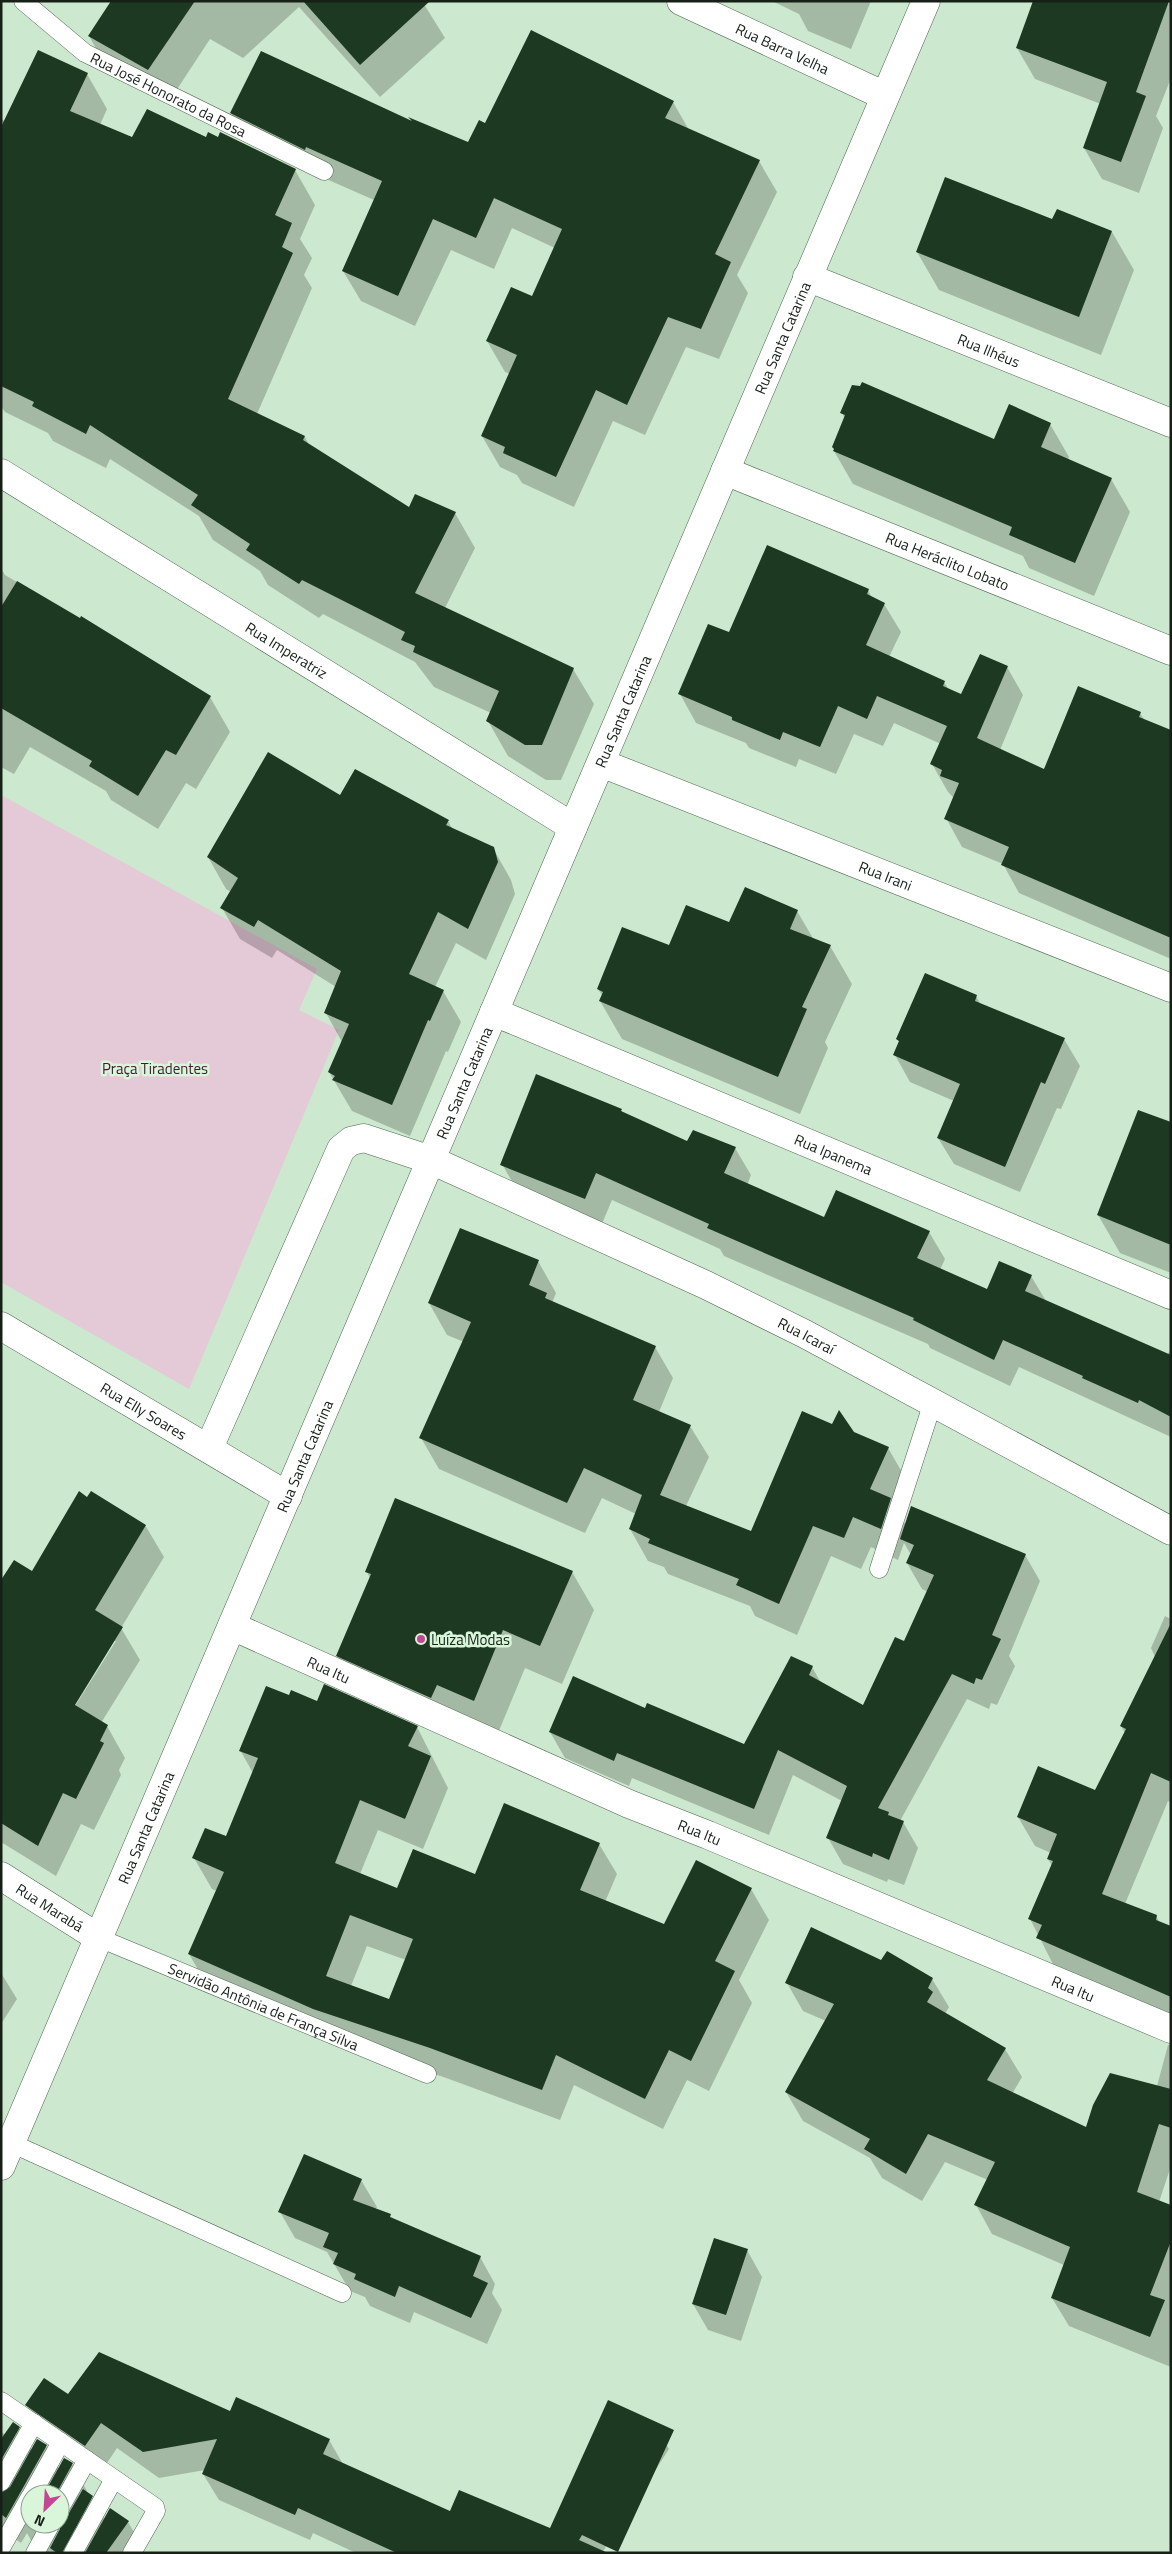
<svg xmlns="http://www.w3.org/2000/svg" width="1172" height="2554" viewBox="0 0 1172 2554" font-family="'Titillium Web',sans-serif">
<style>
.green{fill:#e4c9d6}
.shadow{fill:#0003;fill-rule:evenodd}
.building{fill:#1d3921;fill-rule:evenodd}
.lines{fill:none;stroke-linecap:round;stroke-linejoin:round}
.lane-casing{stroke:#4e6650;stroke-width:19}
.street-casing{stroke:#4e6650;stroke-width:29}
.secondary-casing{stroke:#4e6650;stroke-width:29}
.primary-casing{stroke:#4e6650;stroke-width:29}
.lane{stroke:#fff;stroke-width:18}
.street{stroke:#fff;stroke-width:28}
.secondary{stroke:#fff;stroke-width:28}
.primary{stroke:#fff;stroke-width:28}
.poi-dot{fill:#c54793;stroke:#d9f6db;stroke-width:2}
.labels{text-anchor:middle;dominant-baseline:central;stroke-width:5;stroke-linejoin:round;paint-order:stroke}
.street-label{font-size:15px;fill:#162017;stroke:#d9f6db}
.park-label{font-size:15px;fill:#481734;stroke:#d9f6db}
.poi-label{font-size:15px;fill:#162017;stroke:#d9f6db;text-anchor:start}
</style>
<rect width="100%" height="100%" fill="#cce8ce"/>
<!-- green -->
<polygon class="green" points="1,795 317,969 299,1010 339,1030 189,1389 1,1282"/>
<!-- shadow -->
<g class="shadow">
<polygon points="112,1 422,1 445,38 380,97 299,7 243,58 210,39 168,103 108,70 89,36"/>
<polygon points="871,1 851,49 808,31 799,14 772,1"/>
<polygon points="1035,1 1171,1 1171,78 1156,116 1163,128 1139,193 1102,179 1084,148 1101,104 1035,79 1017,48"/>
<polygon points="87,74 107,109 100,125 133,139 206,139 295,170 315,205 300,239 312,258 304,275 312,288 257,414 305,437 309,445 410,509 455,513 475,548 445,608 573,669 594,704 561,780 546,780 508,756 488,721 491,713 434,687 415,662 323,614 319,618 268,585 260,571 213,540 199,516 110,459 106,468 53,441 48,433 5,412 1,406 1,119 5,121"/>
<polygon points="673,102 689,130 759,161 777,192 737,275 748,293 719,359 686,347 645,435 613,421 574,507 522,483 517,475 500,467 482,436 510,374 505,372 487,341 532,298 555,248 512,228 494,269 451,250 415,326 361,301 343,271 374,200 324,178 323,180 249,144 231,113 413,123 411,120 469,144 486,125"/>
<polygon points="1053,221 1112,232 1134,270 1101,355 939,290 917,252"/>
<polygon points="842,413 995,440 1050,424 1069,457 1068,460 1111,479 1130,512 1094,596 1029,568 1023,556 853,484 834,451 845,419"/>
<polygon points="1,568 5,575 210,697 230,732 196,789 186,783 158,829 111,800 106,791 30,747 14,774 1,767"/>
<polygon points="868,590 872,598 884,604 901,632 889,657 944,682 949,690 962,696 1007,667 1023,695 1000,750 1044,771 1140,713 1145,721 1171,732 1171,959 1019,893 1003,864 962,847 946,818 954,798 948,792 932,764 941,744 894,723 883,746 854,734 836,774 799,759 796,767 749,748 746,743 696,723 680,694 730,634"/>
<polygon points="340,797 448,821 453,830 493,848 511,880 515,894 486,960 456,943 435,987 443,991 461,1022 448,1052 446,1051 410,1136 352,1111 329,1072 342,1042 326,1013 336,987 277,950 272,958 240,939 222,908 231,892 226,889 208,857"/>
<polygon points="797,911 814,940 830,946 852,984 825,1042 828,1048 800,1114 622,1039 600,1001 603,997 598,989 670,947 730,924"/>
<polygon points="976,996 981,1005 1064,1039 1080,1066 1061,1109 1057,1108 1020,1192 954,1164 938,1138 954,1101 910,1082 895,1055 900,1043 897,1039"/>
<polygon points="621,1110 623,1114 688,1143 735,1148 751,1175 747,1185 824,1218 929,1232 945,1259 940,1270 987,1290 1031,1276 1046,1301 1167,1355 1171,1349 1171,1437 1019,1367 1010,1386 930,1348 928,1344 724,1256 720,1249 612,1200 601,1226 518,1192 502,1164"/>
<polygon points="1171,1124 1171,1273 1120,1253 1098,1215"/>
<polygon points="538,1261 556,1293 552,1303 655,1347 673,1378 659,1412 690,1426 709,1457 686,1506 752,1532 853,1433 888,1448 906,1479 894,1506 906,1525 1025,1555 1040,1581 1009,1656 1015,1666 997,1705 991,1703 989,1709 967,1699 900,1821 903,1822 918,1848 904,1885 888,1879 887,1882 843,1864 828,1838 842,1801 793,1775 769,1835 632,1778 629,1786 565,1758 550,1732 646,1710 744,1746 812,1667 821,1683 864,1706 904,1643 928,1592 922,1589 907,1563 911,1555 904,1543 898,1560 871,1547 861,1569 831,1556 797,1635 755,1616 750,1606 668,1574 664,1567 648,1561 630,1529 636,1514 602,1498 585,1533 439,1469 421,1438 464,1342 447,1335 429,1303"/>
<path d="M88 1499 145 1525 164 1557 121 1628 140 1660 101 1723 107 1726 125 1758 119 1770 121 1775 94 1830 81 1824 56 1876 1 1842V1583L33 1573ZM113 1641H116L72 1711 70 1710Z"/>
<polygon points="367,1572 572,1572 594,1610 562,1684 525,1668 496,1738 359,1694 337,1655 370,1578"/>
<polygon points="1165,1616 1171,1619 1171,1803 1168,1801 1125,1904 1156,1916 1160,1923 1171,1927 1171,2018 1054,1966 1030,1919 1052,1866 1048,1859 1051,1853 1035,1846 1018,1817 1096,1792 1125,1733 1121,1726 1155,1657 1151,1648"/>
<path d="M289 1697 417 1727 448 1788 423 1849 378 1830 360 1874 398 1889 475 1876 599 1844 617 1874 605 1902 664 1926 751 1889 769 1920 739 1980 752 2003 709 2091 687 2080 663 2129 574 2085 560 2120 449 2079 332 2039 207 1985 189 1954 217 1891 212 1889 194 1858 227 1838 253 1773 240 1750ZM367 1946 406 1960 390 2001 351 1986Z"/>
<polygon points="882,1961 932,1979 949,2007 945,2014 1005,2049 1022,2077 1012,2094 1087,2129 1157,2086 1168,2045 1171,2045 1171,2166 1159,2202 1171,2206 1171,2367 1069,2326 1052,2298 1064,2265 992,2234 976,2205 988,2180 945,2162 922,2201 882,2178 870,2158 803,2121 786,2092 826,2021 803,2011 787,1983"/>
<polygon points="1,1973 17,1999 1,2024"/>
<polygon points="361,2180 377,2207 375,2210 480,2257 495,2284 492,2293 502,2310 487,2344 414,2312 410,2323 370,2306 365,2297 350,2291 327,2252 295,2238 280,2212"/>
<polygon points="747,2250 762,2277 741,2341 708,2330 693,2304"/>
<polygon points="68,2396 231,2412 329,2440 343,2464 450,2513 551,2530 654,2423 669,2449 602,2553 356,2553 313,2533 310,2540 219,2500 203,2474 205,2470 159,2478 117,2448 101,2472 42,2431 27,2405"/>
<path d="M19 2428 32 2451 46 2446 59 2469 72 2464 87 2491 86 2493 92 2497 105 2520 128 2522 143 2548 140 2553H38L27 2533 21 2543 1 2529V2432L6 2435ZM30 2494H60V2524H30Z"/>
</g>
<!-- building -->
<g class="building">
<polygon points="111,1 195,1 148,70 88,36"/>
<polygon points="303,1 430,1 360,65"/>
<polygon points="1033,1 1169,1 1136,92 1146,96 1121,162 1083,148 1107,82 1016,48"/>
<polygon points="531,30 674,101 665,118 760,160 715,254 731,262 701,329 668,317 627,405 596,390 556,477 503,453 505,447 481,436 517,355 486,341 511,287 532,296 562,229 494,198 476,238 433,219 398,296 342,271 382,181 306,147 305,150 230,113 261,51 412,121 408,117 468,142 479,120 485,123"/>
<polygon points="38,50 88,73 70,111 132,137 147,109 206,137 208,132 218,137 220,132 296,169 275,215 292,223 282,247 293,253 228,399 305,436 303,440 409,507 415,494 456,512 415,593 574,668 542,745 525,745 486,721 499,691 413,652 415,646 401,640 405,632 302,580 299,584 246,550 250,544 191,505 198,495 90,425 86,434 32,406 34,402 1,386 1,127"/>
<polygon points="945,177 1052,219 1057,209 1112,231 1079,317 916,252"/>
<polygon points="862,382 994,439 1009,404 1051,423 1041,447 1112,478 1075,563 1009,535 1012,527 833,451 834,449 832,447 845,415 840,413 852,385 860,386"/>
<polygon points="767,545 869,589 867,594 885,603 866,645 945,681 943,686 961,694 980,654 1008,666 977,738 1044,769 1078,686 1141,712 1139,717 1171,730 1171,938 1001,865 1009,847 944,819 959,783 940,776 942,770 930,764 947,726 877,696 867,719 838,706 820,747 783,732 780,740 732,720 732,717 678,694 708,624 729,632"/>
<polygon points="17,581 80,618 81,616 211,696 176,755 166,750 138,796 89,766 92,761 1,708 1,607"/>
<polygon points="268,752 340,795 355,769 449,820 446,825 494,847 498,862 468,929 438,912 409,974 444,990 430,1021 428,1020 392,1105 332,1080 335,1076 328,1072 349,1024 324,1013 341,971 258,920 254,927 220,908 238,878 207,857"/>
<polygon points="745,887 798,910 790,929 831,945 802,1007 807,1009 778,1077 599,1001 603,992 597,989 622,927 669,945 686,905 729,922"/>
<polygon points="925,973 977,995 975,1001 1065,1038 1045,1084 1041,1082 1005,1167 937,1138 960,1084 893,1055 899,1041 896,1039"/>
<polygon points="536,1074 622,1109 621,1111 687,1141 693,1130 736,1147 724,1173 824,1217 836,1190 930,1231 917,1258 987,1289 999,1261 1032,1275 1025,1291 1171,1355 1171,1417 1139,1400 1138,1403 1082,1378 1083,1376 1003,1340 994,1360 913,1320 914,1318 707,1228 709,1224 596,1173 585,1199 500,1165"/>
<polygon points="1138,1110 1171,1122 1171,1245 1097,1215"/>
<polygon points="460,1228 539,1260 529,1285 547,1293 545,1298 656,1346 633,1400 691,1425 660,1495 751,1531 802,1411 832,1424 839,1410 854,1432 889,1447 870,1489 891,1498 881,1529 853,1517 844,1538 813,1526 779,1604 736,1585 739,1579 648,1543 650,1539 629,1529 642,1495 584,1468 567,1503 419,1438 471,1322 428,1303"/>
<polygon points="79,1491 87,1497 91,1491 146,1525 95,1610 123,1627 75,1705 108,1725 100,1741 104,1743 76,1799 63,1793 38,1846 1,1823 1,1580 14,1560 32,1571"/>
<polygon points="395,1498 573,1571 540,1646 503,1630 474,1701 437,1685 431,1698 336,1656 371,1574 365,1572"/>
<polygon points="911,1506 1026,1554 992,1635 1001,1639 982,1680 976,1678 974,1684 952,1674 878,1808 889,1812 888,1815 904,1821 889,1860 873,1853 872,1857 826,1838 847,1786 778,1750 754,1809 617,1753 614,1761 549,1732 573,1676 645,1708 647,1703 744,1744 791,1656 813,1666 809,1675 863,1705 895,1637 904,1641 934,1575 906,1563 914,1545 900,1539"/>
<polygon points="1171,1623 1171,1782 1151,1773 1102,1894 1157,1915 1156,1920 1171,1926 1171,1997 1036,1938 1042,1925 1028,1919 1053,1861 1047,1859 1057,1834 1017,1817 1038,1766 1095,1790 1126,1729 1120,1726"/>
<path d="M324 1684 418 1726 408 1746 431 1756 405 1819 360 1800 335 1863 397 1888 413 1849 475 1874 504 1803 600 1843 580 1890 664 1924 696 1860 752 1888 715 1961 735 1971 691 2061 669 2050 645 2099 556 2055 542 2090 430 2048 313 2009 188 1954 224 1872 192 1858 205 1828 226 1836 258 1758 239 1751 266 1686 289 1695 291 1690 317 1701ZM350 1915 413 1939 389 1999 326 1976Z"/>
<polygon points="811,1927 881,1960 887,1951 933,1978 928,1988 933,1992 927,2002 1006,2048 987,2080 1086,2127 1093,2105 1110,2073 1171,2089 1171,2128 1159,2124 1137,2192 1171,2205 1171,2241 1150,2295 1165,2300 1150,2337 1051,2298 1070,2247 974,2205 995,2162 928,2134 906,2174 864,2149 870,2139 785,2092 834,2004 785,1983"/>
<polygon points="304,2154 362,2179 353,2200 391,2214 390,2217 481,2256 473,2276 488,2283 471,2318 399,2286 395,2297 354,2279 356,2274 333,2264 338,2253 323,2247 329,2233 278,2212"/>
<polygon points="714,2238 748,2249 726,2315 692,2304"/>
<polygon points="99,2352 230,2411 236,2397 330,2439 323,2454 450,2511 459,2490 550,2528 608,2400 674,2430 618,2552 582,2535 579,2540 608,2553 397,2553 298,2508 295,2515 202,2474 217,2439 143,2452 101,2423 85,2446 25,2405 44,2378 68,2394"/>
<polygon points="13,2422 20,2427 1,2460 1,2439"/>
<polygon points="37,2439 47,2445 6,2518 1,2514 1,2493 10,2487"/>
<polygon points="64,2458 73,2463 56,2494 44,2494"/>
<polygon points="83,2489 93,2496 62,2553 57,2553 50,2548 60,2529 60,2519 69,2513"/>
<polygon points="110,2508 129,2521 106,2553 85,2553"/>
</g>
<g class="lines">
<!-- lane casing -->
<g class="lane-casing">
<g id="lane">
<path id="s1" d="M23 1 85 53 324 171"/>
<polyline points="879,1569 933,1402"/>
<path id="s2" d="M99 1938 427 2074"/>
<polyline points="11,2143 342,2293"/>
<polyline points="1,2401 155,2507 156,2511 132,2553"/>
<polyline points="1,2482 34,2423"/>
<polyline points="32,2494 61,2442"/>
<polyline points="60,2508 87,2460"/>
<polyline points="1,2548 30,2497"/>
<polyline points="35,2553 51,2524"/>
<polyline points="73,2553 114,2479"/>
</g>
</g>
<!-- street casing -->
<g class="street-casing">
<g id="street">
<path id="s3" d="M807 277 1171 423"/>
<path id="s4" d="M725 471 1171 651"/>
<path id="s5" d="M1 473 573 827"/>
<path id="s6" d="M601 763 1171 988"/>
<path id="s7" d="M494 1012 1171 1295"/>
<path id="s8" d="M1 1326 288 1496"/>
<path id="s9" d="M209 1448 341 1149 351 1141 364 1138 431 1160 706 1285 805 1334 1171 1531"/>
<path id="s10" d="M232 1626 629 1804 708 1835 1171 2029"/>
<path id="s11" d="M1 1876 99 1938"/>
</g>
</g>
<!-- secondary casing -->
<g class="secondary-casing">
<g id="secondary">
<path id="s12" d="M681 1 885 96"/>
</g>
</g>
<!-- primary casing -->
<g class="primary-casing">
<g id="primary">
<path id="s13" d="M1 2166 926 1"/>
</g>
</g>
<!-- lane -->
<use href="#lane" class="lane"/>
<!-- street -->
<use href="#street" class="street"/>
<!-- secondary -->
<use href="#secondary" class="secondary"/>
<!-- primary -->
<use href="#primary" class="primary"/>
</g>
<!-- markers -->
<circle class="poi-dot" cx="421" cy="1639" r="5"/>
<g class="labels">
<!-- street labels -->
<g class="street-label">
<text stroke="none"><textPath href="#s12" startOffset="112">Rua Barra Velha</textPath></text>
<text stroke="none"><textPath href="#s1" startOffset="174">Rua José Honorato da Rosa</textPath></text>
<text stroke="none"><textPath href="#s13" startOffset="1988">Rua Santa Catarina</textPath></text>
<text stroke="none"><textPath href="#s3" startOffset="196">Rua Ilhéus</textPath></text>
<text stroke="none"><textPath href="#s4" startOffset="240">Rua Heráclito Lobato</textPath></text>
<text stroke="none"><textPath href="#s5" startOffset="336">Rua Imperatriz</textPath></text>
<text stroke="none"><textPath href="#s13" startOffset="1582">Rua Santa Catarina</textPath></text>
<text stroke="none"><textPath href="#s6" startOffset="306">Rua Irani</textPath></text>
<text stroke="none"><textPath href="#s13" startOffset="1178">Rua Santa Catarina</textPath></text>
<text stroke="none"><textPath href="#s7" startOffset="368">Rua Ipanema</textPath></text>
<text stroke="none"><textPath href="#s9" startOffset="838">Rua Icaraí</textPath></text>
<text stroke="none"><textPath href="#s8" startOffset="166">Rua Elly Soares</textPath></text>
<text stroke="none"><textPath href="#s13" startOffset="772">Rua Santa Catarina</textPath></text>
<text stroke="none"><textPath href="#s10" startOffset="106">Rua Itu</textPath></text>
<text stroke="none"><textPath href="#s13" startOffset="368">Rua Santa Catarina</textPath></text>
<text stroke="none"><textPath href="#s10" startOffset="511">Rua Itu</textPath></text>
<text stroke="none"><textPath href="#s11" startOffset="58">Rua Marabá</textPath></text>
<text stroke="none"><textPath href="#s10" startOffset="916">Rua Itu</textPath></text>
<text stroke="none"><textPath href="#s2" startOffset="178">Servidão Antônia de França Silva</textPath></text>
</g>
<!-- park labels -->
<g class="park-label">
<text x="155" y="1068">Praça Tiradentes</text>
</g>
<!-- poi labels -->
<g class="poi-label">
<text x="431" y="1639">Luíza Modas</text>
</g>
</g>
<!-- border -->
<rect width="1172" height="2554" fill="none" stroke="#162017" stroke-width="5"/>
<!-- north arrow -->
<g transform="translate(45 2509) rotate(205)"><circle r="24" fill="#d9f6db" stroke="#8ba08d"/>
<path d="M0-4L9 19L0 12L-9 19Z" fill="#c54793"/>
<text y="-8" font-size="14" font-weight="bold" text-anchor="middle" fill="#162017">N</text>
</g>
</svg>
